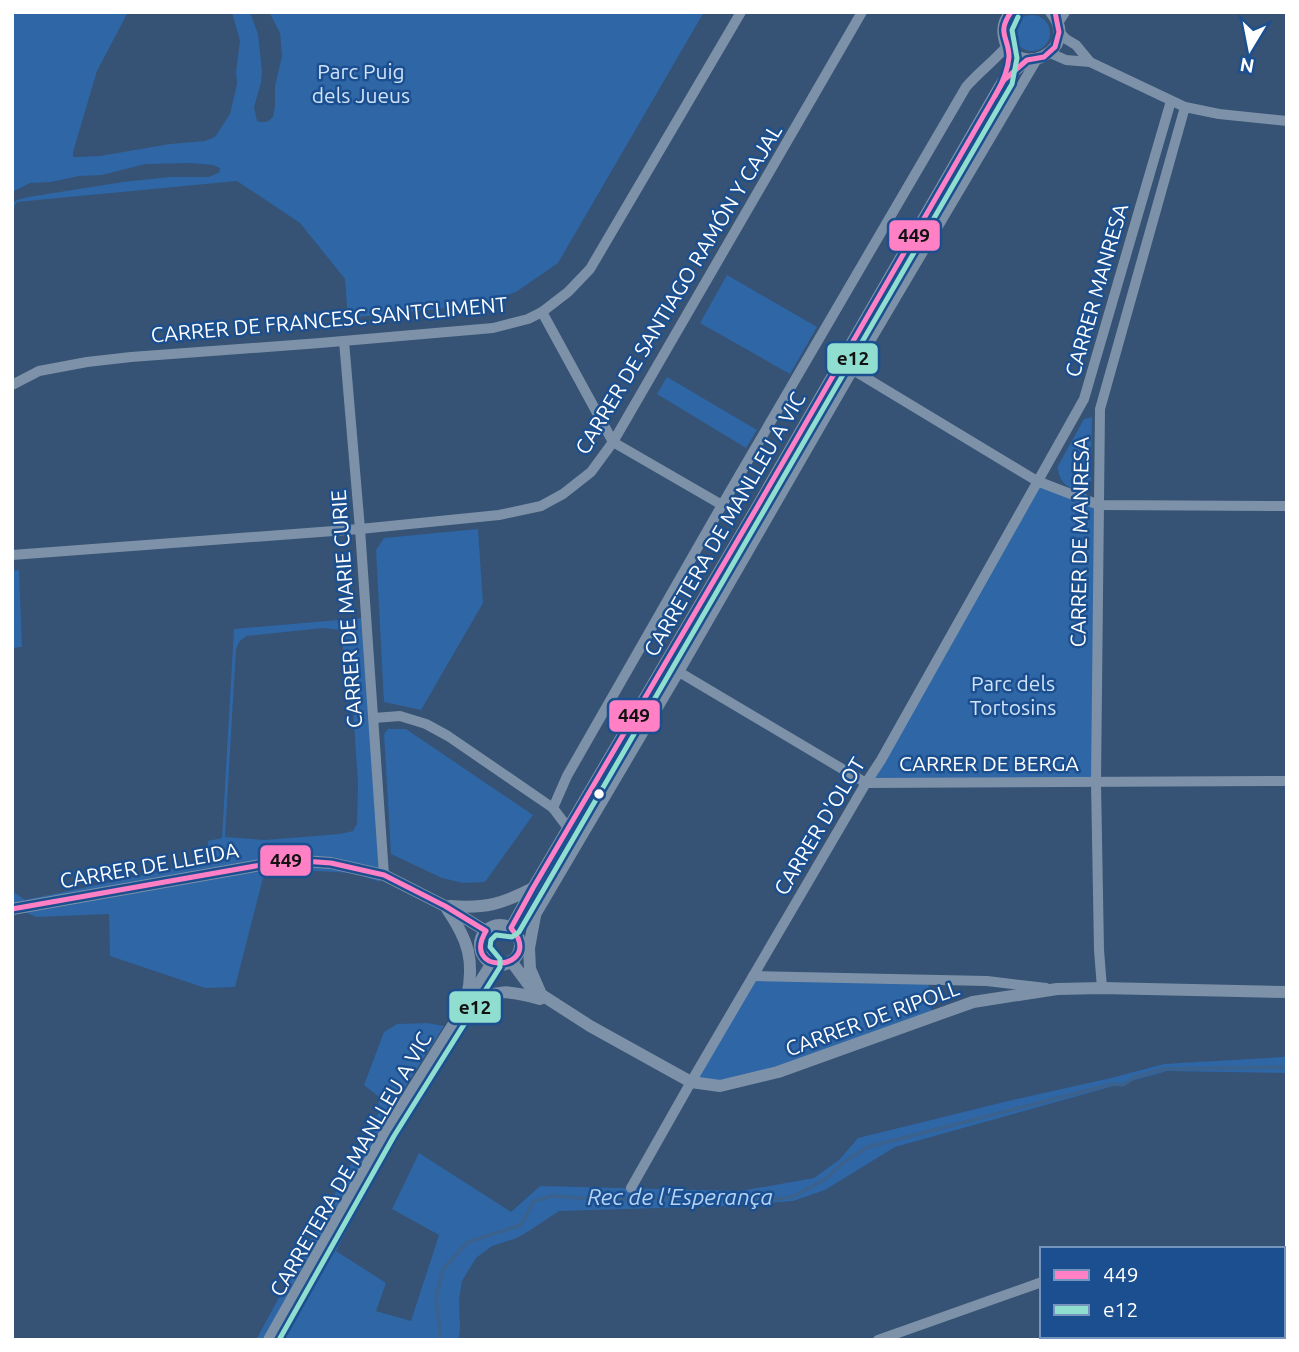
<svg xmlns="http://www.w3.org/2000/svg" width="1299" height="1352" viewBox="0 0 1299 1352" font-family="Ubuntu,sans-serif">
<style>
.green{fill:#2f66a5;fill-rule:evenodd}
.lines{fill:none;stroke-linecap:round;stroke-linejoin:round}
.stream{stroke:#3b618d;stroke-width:3.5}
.minor{stroke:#7d92a8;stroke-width:10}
.tertiary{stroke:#7d92a8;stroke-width:12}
.bus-1-casing{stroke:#1b4f8f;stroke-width:10}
.bus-2-casing{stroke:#1b4f8f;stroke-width:10}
.bus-1{stroke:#ff80c5;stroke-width:5}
.bus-2{stroke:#8fded0;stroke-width:5}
.bus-dot{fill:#fff;stroke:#1b4f8f;stroke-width:2.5}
.labels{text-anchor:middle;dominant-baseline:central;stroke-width:5;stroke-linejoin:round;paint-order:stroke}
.park-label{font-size:21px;fill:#cfe3fa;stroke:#1b4f8f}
.street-label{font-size:21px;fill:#fff;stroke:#1b4f8f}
.water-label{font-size:23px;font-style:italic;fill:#b5d3f5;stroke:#1b4f8f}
.line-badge{stroke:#1b4f8f;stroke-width:2.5}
.pale-badge-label{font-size:19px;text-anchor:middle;font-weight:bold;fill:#111}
</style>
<rect width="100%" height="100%" fill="#365274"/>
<!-- green -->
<g class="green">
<polygon points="12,12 128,12 97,71 73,152 73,157 77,157 100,156 170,144 205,141 215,137 230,114 237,84 236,72 240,41 232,12 250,12 258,34 262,71 261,83 254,107 257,121 260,122 267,122 273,117 275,106 275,86 282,56 280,33 269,12 704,12 558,263 516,292 477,305 348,318 345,279 300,223 237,181 17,202 12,210 12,203 17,200 28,197 123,182 170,177 209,177 220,172 220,168 213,165 190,163 145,164 102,175 79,176 51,182 30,183 12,192"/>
<circle cx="1032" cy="33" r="18"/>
<polygon points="727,275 817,327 790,374 700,323"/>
<polygon points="667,377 757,430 746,448 657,394"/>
<path d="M1092 417 1091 480 1088 487C1073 495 1057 483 1058 466L1084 419Z"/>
<polygon points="1037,481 1099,505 1096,782 866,783"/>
<polygon points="478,529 483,603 421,710 384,702 376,550 384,538"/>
<polygon points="19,570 22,647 12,648 12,571"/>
<path d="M362 618 380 882 353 873 299 870 264 874 235 987 205 988 110 956 109 914 36 917 12 906V891L25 900 206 862 208 841 222 838 234 629ZM323 628 340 630 353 709 358 783 357 824 353 831 340 834 265 840 225 837 236 649 239 642 246 636Z"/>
<polygon points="388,729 406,729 533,815 485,882 463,883 442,878 391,854 384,734"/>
<polygon points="753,976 928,979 932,1016 720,1086 691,1082"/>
<polygon points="427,1023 444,1026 379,1128 395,1138 336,1251 386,1283 376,1311 411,1321 439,1235 392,1209 419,1153 511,1212 540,1186 740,1191 814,1178 839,1160 858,1138 1004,1102 1111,1078 1164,1064 1283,1057 1287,1057 1287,1073 1167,1071 895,1147 825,1190 793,1201 725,1206 559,1211 529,1231 517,1238 492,1246 476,1258 462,1281 459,1300 460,1328 459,1340 256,1340 378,1114 379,1097 364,1085 384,1032 397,1024"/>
</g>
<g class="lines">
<!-- stream -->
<polyline class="stream" points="439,1340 440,1333 436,1297 443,1269 468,1242 521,1225 534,1201 552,1196 610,1200 719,1196 775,1199 792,1197 824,1180 844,1162 868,1147 1112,1084 1123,1085 1135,1077 1163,1069 1287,1067"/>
<!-- minor -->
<g class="minor">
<polyline points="1058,23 1065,12"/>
<polyline points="1059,32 1066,39 1076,45 1090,62"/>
<polyline points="1050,53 1066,60 1090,62 1185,107 1219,114 1287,121"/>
<polyline points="542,312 613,442 722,505"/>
<polyline points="344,341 360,529 384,875"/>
<polyline points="853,370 1037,481 1099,505 1287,506"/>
<polyline points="12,385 39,371 87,362 131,357 320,343 493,328 528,319 542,312 568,292 590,269 741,12"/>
<polyline points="12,555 360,529 499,515 541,506 563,494 591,472 613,442 862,12"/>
<polyline points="679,672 866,783 1287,781"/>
<polyline points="374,718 400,716 426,724 448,736 553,808 568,828"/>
<path d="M553 808 567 776 722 505 966 87C979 72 994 61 1007 46"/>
<polyline points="537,913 679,672 853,370 1037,59"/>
<polyline points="753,976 987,981 1046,988"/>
<polyline points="1102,988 1099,950 1096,782 1100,409 1185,107"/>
<polyline points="631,1188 691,1082 866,783 881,760 1084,399 1171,101"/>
<polyline points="1283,1277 1287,1277"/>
<polyline points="878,1340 1042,1282"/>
</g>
<!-- tertiary -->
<g class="tertiary">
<path d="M1011 12C1005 19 1002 28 1004 37 1012 82 1084 52 1051 12"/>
<polyline points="539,883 535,916 529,948 530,969 540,992"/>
<path d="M450 906C485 909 502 904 533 888"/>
<polyline points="12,909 289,860 331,863 384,875 445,906 486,931"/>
<path d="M447 909C468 940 475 960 467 997"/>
<circle cx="500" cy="945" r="20"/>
<polyline points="511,928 533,888 756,509 999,88 1004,80 1027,60"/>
<polyline points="511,961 531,988 590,1026 691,1082 720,1086 778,1072 973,1002 1057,989 1102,988 1287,992"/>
<path d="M468 1006C497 988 509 990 540 999"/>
<polyline points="269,1340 386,1132 492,963"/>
</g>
<!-- bus-1 casing -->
<g class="bus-1-casing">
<g id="bus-1">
<path d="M995 96C1002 84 1008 71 1009 57 1009 37 996 34 1011 12"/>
<path d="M12 909 289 860 331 863 384 875 445 906 486 931C461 973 532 972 518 938 516 934 513 931 511 928L533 888 756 509 1004 80 1027 60 1044 57 1055 47 1059 32 1055 12"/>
</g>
</g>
<!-- bus-2 casing -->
<g class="bus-2-casing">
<polyline id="bus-2" points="279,1340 394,1136 500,967 500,959 490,947 491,940 496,935 512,937 519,932 1012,84 1017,58 1012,30 1018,17"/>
</g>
<!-- bus-1 -->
<use href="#bus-1" class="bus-1"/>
<!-- bus-2 -->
<use href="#bus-2" class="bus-2"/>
</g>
<!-- markers -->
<circle class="bus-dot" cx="599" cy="794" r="6"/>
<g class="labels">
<!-- park labels -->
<g class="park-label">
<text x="361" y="71">Parc Puig<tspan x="361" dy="24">dels Jueus</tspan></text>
<text x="1013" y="683">Parc dels<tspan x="1013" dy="24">Tortosins</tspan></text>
</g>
<!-- street labels -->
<g class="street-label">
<text transform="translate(678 289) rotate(-59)">CARRER DE SANTIAGO RAMÓN Y CAJAL</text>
<text transform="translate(1096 290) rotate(-74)">CARRER MANRESA</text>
<text transform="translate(329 319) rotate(-5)">CARRER DE FRANCESC SANTCLIMENT</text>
<text transform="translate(724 524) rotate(-60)">CARRETERA DE MANLLEU A VIC</text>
<text transform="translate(1079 542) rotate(-89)">CARRER DE MANRESA</text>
<text transform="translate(346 609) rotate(-94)">CARRER DE MARIE CURIE</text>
<text x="989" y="763">CARRER DE BERGA</text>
<text transform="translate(819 826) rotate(-59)">CARRER D'OLOT</text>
<text transform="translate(149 865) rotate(-10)">CARRER DE LLEIDA</text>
<text transform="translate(872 1018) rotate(-20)">CARRER DE RIPOLL</text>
<text transform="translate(350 1164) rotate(-60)">CARRETERA DE MANLLEU A VIC</text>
</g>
<!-- water labels -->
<g class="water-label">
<text x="680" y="1196">Rec de l'Esperança</text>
</g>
</g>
<g class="line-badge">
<rect x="888" y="219" width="53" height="33" rx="7" fill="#ff80c5"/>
<rect x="826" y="342" width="53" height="33" rx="7" fill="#8fded0"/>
<rect x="608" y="699" width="53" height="34" rx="7" fill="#ff80c5"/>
<rect x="259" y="844" width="53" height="33" rx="7" fill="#ff80c5"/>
<rect x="448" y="990" width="54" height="34" rx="7" fill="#8fded0"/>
</g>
<g class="pale-badge-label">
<text x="914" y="242">449</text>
<text x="853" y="365">e12</text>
<text x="634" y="722">449</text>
<text x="286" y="867">449</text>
<text x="475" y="1014">e12</text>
</g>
<!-- border -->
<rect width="1299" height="1352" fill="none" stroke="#ffffff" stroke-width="28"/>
<!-- legend -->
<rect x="1040" y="1247" width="245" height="91" fill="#1b4f8f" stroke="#7695bc" stroke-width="2"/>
<rect x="1054" y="1270" width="35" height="10" fill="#ff80c5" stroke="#7695bc" stroke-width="2"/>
<text x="1103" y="1282" font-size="21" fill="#ffffff">449</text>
<rect x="1054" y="1305" width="35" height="10" fill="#8fded0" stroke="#7695bc" stroke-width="2"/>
<text x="1103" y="1317" font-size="21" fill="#ffffff">e12</text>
<!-- north arrow -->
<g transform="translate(1250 49) rotate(190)" stroke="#1b4f8f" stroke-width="5" paint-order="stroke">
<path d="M0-5L12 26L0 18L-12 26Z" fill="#ffffff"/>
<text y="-10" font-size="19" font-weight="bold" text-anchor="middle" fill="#ffffff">N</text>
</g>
</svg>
